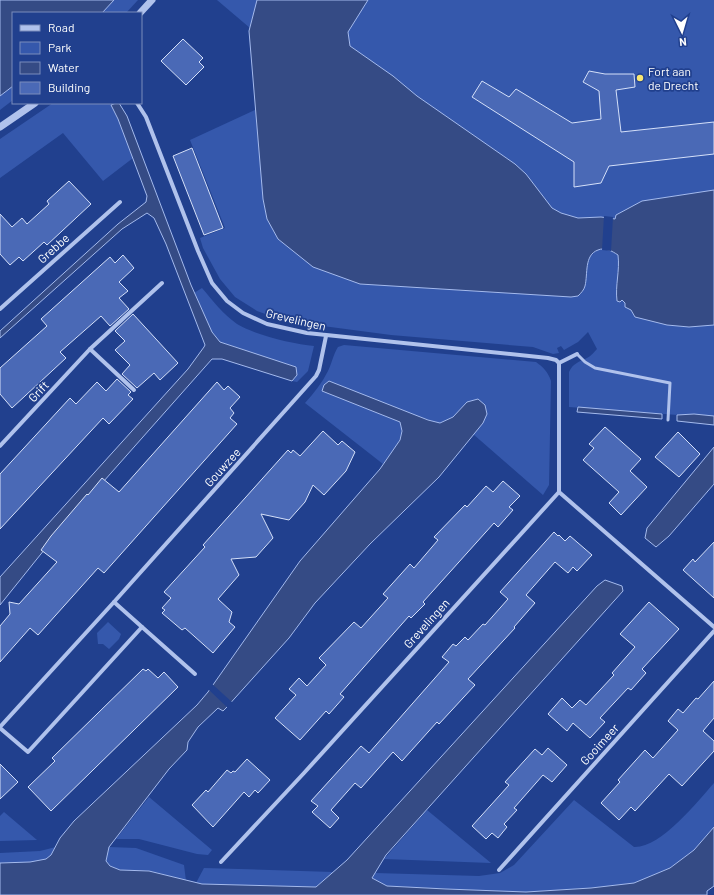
<svg xmlns="http://www.w3.org/2000/svg" width="714" height="895" viewBox="0 0 714 895" font-family="Barlow,sans-serif">
<style>
.green{fill:#3558ac}
.water{fill:#354b85;stroke:#a4baed}
.pier{fill:#21408e}
.building{fill:#4a69b6;stroke:#d5e0f9}
.lines{fill:none;stroke-linecap:round;stroke-linejoin:round}
.service{stroke:#b0c2ec;stroke-width:3}
.minor{stroke:#b0c2ec;stroke-width:4}
.tertiary{stroke:#b0c2ec;stroke-width:7}
.poi-dot{fill:#f9e771;stroke:#21408e;stroke-width:1.5}
.labels{text-anchor:middle;dominant-baseline:central;stroke-width:3.5;stroke-linejoin:round;paint-order:stroke}
.poi-label{font-size:12px;fill:#fff;stroke:#21408e;text-anchor:start}
.street-label{font-size:12px;fill:#fff;stroke:#21408e}
</style>
<rect width="100%" height="100%" fill="#21408e"/>
<!-- green -->
<g class="green">
<polygon points="114,0 138,0 126,13 102,13"/>
<path d="M217 0H714V425L677 421 678 415 569 407V372C573 363 579 362 587 358 591 356 594 352 597 349L588 332 578 342 564 350 561 346 557 348 559 353 553 354 533 347 391 335 285 321 257 311 235 297 220 279 203 248 200 238 225 228 190 140 257 109 250 28Z"/>
<polygon points="13,86 13,100 0,110 0,96"/>
<polygon points="53,103 116,103 111,105 118,119 133,158 103,181 63,133 0,178 0,139"/>
<path d="M202 288C213 301 223 314 237 324 255 335 293 344 314 346L308 371 297 382 292 381 295 378 296 367 220 342 212 332 194 293Z"/>
<path d="M344 345 536 362C543 367 548 372 551 381L549 485 543 495 473 434 483 423 467 402 453 417 440 423 323 391 400 422C405 440 393 450 383 464L305 403C314 393 322 383 328 371 332 363 333 355 338 347Z"/>
<polygon points="108,622 121,634 119,639 109,649 103,644 98,644 97,633"/>
<path d="M714 783V827L694 850 670 868 634 883 591 888 526 892 446 889 387 886 372 878 375 873 479 876 500 873 514 865 574 800 634 847C661 848 697 802 714 783Z"/>
<polygon points="149,797 212,850 208,855 197,854 139,839 116,839"/>
<polygon points="427,810 491,863 384,859"/>
<polygon points="4,812 37,840 0,841 0,816"/>
<path d="M56 847C53 852 51 857 46 860 34 865 13 862 0 863V853L40 851Z"/>
<path d="M109 847 136 848 184 865 186 881C174 878 162 873 150 871 135 869 116 875 106 861Z"/>
<polygon points="204,868 333,872 316,887 202,884 196,883"/>
</g>
<!-- water -->
<g class="water">
<polygon points="0,0 114,0 102,13 13,13 13,86 0,96"/>
<path d="M257 0H368L348 32 350 46 393 76 417 96 515 164 526 174 552 208 561 213 578 218 601 217 615 219 616 215 642 201 714 190V325L689 327 667 325 635 317 631 310 625 307V303L622 300 620 302 617 301C615 285 620 271 618 255 612 251 605 247 598 250 584 255 588 274 585 286 584 290 581 293 578 296L571 297 360 284 313 267 278 239 267 219 263 199 249 31Z"/>
<polygon points="116,103 119,103 127,116 191,285 212,332 220,342 296,367 297,375 292,381 222,359 212,359 57,534 0,605 0,577 188,369 204,347 205,345 166,244 154,218 147,213 122,229 0,338 0,331 118,224 146,202 147,196 118,119 111,105"/>
<polygon points="329,381 428,420 440,423 453,417 467,402 478,399 485,405 487,414 483,423 439,477 370,544 315,603 289,638 226,708 223,711 218,708 198,727 188,742 187,750 169,769 109,847 106,861 110,866 120,870 149,871 202,884 316,887 347,860 597,586 605,580 622,586 623,591 386,855 372,878 387,886 446,889 526,892 591,888 634,883 670,868 694,850 714,827 714,886 707,891 707,895 0,895 0,863 30,862 46,859 51,855 60,838 74,821 197,705 208,692 300,561 380,469 400,440 402,431 400,422 322,391 324,385"/>
<polygon points="578,407 662,414 662,419 577,412"/>
<polygon points="694,414 714,416 714,425 677,421 677,415"/>
<polygon points="714,447 714,484 669,536 656,547 645,538 647,528"/>
</g>
<!-- pier -->
<g class="pier">
<polygon points="604,216 613,217 611,251 602,250"/>
<polygon points="211,683 233,703 229,709 208,689"/>
</g>
<!-- building -->
<g class="building">
<polygon points="183,39 203,58 199,62 204,67 186,85 161,61"/>
<polygon points="589,71 605,74 634,74 635,87 616,90 621,132 714,122 714,154 609,166 601,183 574,187 574,162 472,97 482,81 509,97 516,89 572,123 601,119 599,91 583,82"/>
<polygon points="192,148 223,228 204,235 173,156"/>
<polygon points="69,181 91,204 47,245 44,242 23,261 19,257 10,265 0,254 0,214 12,227 22,218 27,224 49,204 47,201"/>
<polygon points="123,255 134,268 119,282 128,291 119,298 129,309 110,326 101,316 60,352 66,358 12,408 0,394 0,368 47,326 41,319 110,257 115,263"/>
<polygon points="133,314 178,363 160,380 154,373 137,388 122,374 130,365 115,350 125,341 115,331"/>
<polygon points="117,379 131,392 128,395 133,399 109,424 103,418 0,529 0,474 70,398 76,404 97,382 106,391"/>
<polygon points="217,382 224,390 228,386 240,397 230,408 234,413 230,418 237,424 104,573 98,568 38,635 30,628 0,662 0,626 10,614 9,602 19,604 57,562 41,550 51,536 87,494 88,495 102,478 119,492"/>
<polygon points="605,427 641,459 630,471 647,487 621,515 609,503 619,492 583,460 594,448 589,444"/>
<polygon points="323,431 338,445 342,441 355,452 346,471 324,495 313,485 305,502 289,520 261,514 273,538 256,557 231,559 239,575 218,599 232,612 229,622 235,627 213,653 185,628 182,630 162,613 165,610 162,608 171,598 164,592 205,547 203,545 288,450 291,453 293,450 300,456"/>
<polygon points="678,432 700,454 679,477 655,457"/>
<polygon points="503,481 520,496 509,507 513,510 498,527 494,523 423,602 425,604 411,618 409,616 340,694 344,697 329,714 326,711 300,740 275,718 296,695 289,689 299,678 307,686 326,665 319,658 354,622 361,628 388,598 383,594 410,564 414,568 438,540 434,537 465,505 467,507 486,486 493,492"/>
<polygon points="554,532 558,536 559,535 565,541 570,536 592,555 577,571 573,567 568,573 555,562 526,595 535,603 514,627 515,628 468,679 475,685 439,724 437,722 402,761 393,752 361,788 355,783 331,810 339,818 330,828 312,812 318,806 311,801 361,746 369,753 449,662 442,657 453,644 456,646 465,637 468,640 483,624 485,625 508,599 500,592"/>
<polygon points="714,542 714,598 683,570 693,559 695,562"/>
<polygon points="649,602 679,629 642,669 646,673 631,690 628,688 600,718 605,722 590,738 573,723 567,731 548,714 562,698 572,708 580,700 586,705 614,675 612,673 635,647 620,634"/>
<polygon points="143,669 146,671 148,669 158,678 164,672 178,687 51,811 28,787 55,761 52,758"/>
<polygon points="714,681 714,718 703,731 714,741 714,751 682,786 669,774 635,811 631,807 619,820 601,803 620,782 618,780 645,750 653,758 678,730 668,721 678,709 683,713 696,698 698,699"/>
<polygon points="548,748 567,765 552,782 543,775 514,808 517,810 504,824 507,827 498,838 492,833 486,839 472,826 509,785 505,782 535,749 542,755"/>
<polygon points="247,759 270,780 258,793 255,790 249,797 244,792 213,827 192,805 206,790 208,792 227,770 231,773 233,771 235,772"/>
<polygon points="0,764 18,782 0,799"/>
</g>
<g class="lines">
<!-- service -->
<polyline class="service" points="577,354 585,362 595,368 670,383 668,420"/>
<!-- minor -->
<g class="minor">
<polyline points="137,103 146,117 198,251 212,283 227,301 243,313 267,324 307,333 548,358 556,360 559,363"/>
<polyline points="0,309 120,202"/>
<polyline points="90,349 134,390"/>
<polyline points="559,363 577,354"/>
<polyline points="0,446 90,349 162,283"/>
<polyline points="559,492 714,627"/>
<polyline points="142,627 195,674"/>
<polyline points="0,727 114,602 316,376 319,370 326,336"/>
<polyline points="0,728 28,752 142,627 114,602"/>
<polyline points="221,862 304,773 559,492 559,363"/>
<polyline points="499,870 714,631"/>
</g>
<!-- tertiary -->
<g class="tertiary">
<polyline points="140,13 152,0"/>
<polyline points="0,127 35,103"/>
</g>
</g>
<!-- markers -->
<circle class="poi-dot" cx="640" cy="78" r="4"/>
<g class="labels">
<!-- poi labels -->
<g class="poi-label">
<text x="648" y="71">Fort aan<tspan x="648" dy="14">de Drecht</tspan></text>
</g>
<!-- street labels -->
<g class="street-label">
<text transform="translate(53 248) rotate(-42)">Grebbe</text>
<text transform="translate(296 319) rotate(13)">Grevelingen</text>
<text transform="translate(38 391) rotate(-47)">Grift</text>
<text transform="translate(222 467) rotate(-48)">Gouwzee</text>
<text transform="translate(426 623) rotate(-48)">Grevelingen</text>
<text transform="translate(599 744) rotate(-48)">Gooimeer</text>
</g>
</g>
<!-- legend -->
<rect x="12" y="12" width="130" height="92" fill="#21408e" stroke="#7a8cbb"/>
<rect x="20" y="25" width="20" height="6" fill="#b0c2ec" stroke="#7a8cbb"/>
<text x="48" y="32" font-size="12" fill="#ffffff">Road</text>
<rect x="20" y="42" width="20" height="12" fill="#3558ac" stroke="#7a8cbb"/>
<text x="48" y="52" font-size="12" fill="#ffffff">Park</text>
<rect x="20" y="62" width="20" height="12" fill="#354b85" stroke="#7a8cbb"/>
<text x="48" y="72" font-size="12" fill="#ffffff">Water</text>
<rect x="20" y="82" width="20" height="12" fill="#4a69b6" stroke="#7a8cbb"/>
<text x="48" y="92" font-size="12" fill="#ffffff">Building</text>
<!-- north arrow -->
<g transform="translate(682 32) rotate(175)" stroke="#21408e" stroke-width="3" paint-order="stroke">
<path d="M0-3L7 15L0 10L-7 15Z" fill="#ffffff"/>
<text y="-6" font-size="11" font-weight="bold" text-anchor="middle" fill="#ffffff">N</text>
</g>
</svg>
